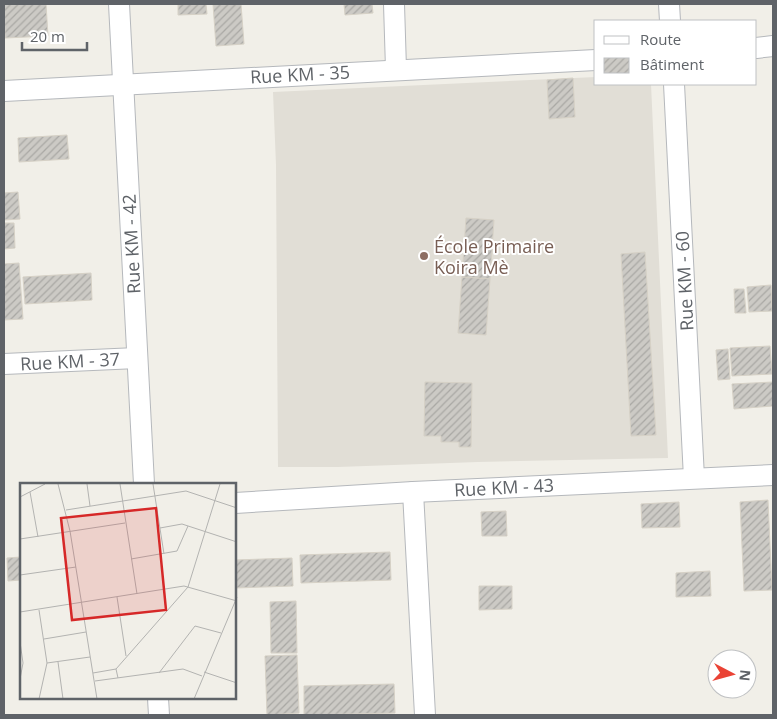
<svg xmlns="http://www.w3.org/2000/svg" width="777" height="719" viewBox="0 0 777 719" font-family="'Open Sans',sans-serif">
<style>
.education{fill:#e1ded6}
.building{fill:url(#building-hatch);stroke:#d6d1c6}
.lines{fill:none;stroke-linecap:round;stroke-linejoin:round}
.street-casing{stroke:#b5b8bc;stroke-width:22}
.street{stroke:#fff;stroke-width:20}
.education-dot{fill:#8d6e63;stroke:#fff;stroke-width:2}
.labels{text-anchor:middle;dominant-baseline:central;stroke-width:4;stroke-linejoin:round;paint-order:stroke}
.street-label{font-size:18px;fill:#5f6368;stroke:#fff}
.education-label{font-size:18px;fill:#785e54;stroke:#fff;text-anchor:start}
.inset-road{fill:none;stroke:#b3b3b1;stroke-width:1}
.view{fill:#d62828;fill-opacity:0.15;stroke:#d62828;stroke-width:2.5}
.inset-edge{fill:none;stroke:#5f6368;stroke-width:2.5}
</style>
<defs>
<pattern id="building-hatch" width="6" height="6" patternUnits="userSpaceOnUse" patternTransform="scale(1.25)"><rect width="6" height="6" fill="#cccac5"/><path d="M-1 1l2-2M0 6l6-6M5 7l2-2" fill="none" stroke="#a9a8a4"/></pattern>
</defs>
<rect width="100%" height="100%" fill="#f1efe8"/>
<!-- education -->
<polygon class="education" points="596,77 596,84 651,84 668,458 478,462 338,467 278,467 276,165 273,92"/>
<!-- building -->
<g class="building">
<polygon points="4,4 46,4 48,36 5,38"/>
<polygon points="178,4 206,4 207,14 178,15"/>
<polygon points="213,4 241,4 244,44 216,46"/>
<polygon points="344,4 372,4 373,13 345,15"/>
<polygon points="573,78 575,117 549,119 547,80"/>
<polygon points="67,135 69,159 19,162 18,138"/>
<polygon points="18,192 20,219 4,220 4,193"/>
<polygon points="466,218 494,220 490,279 462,277"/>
<polygon points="4,223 14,223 15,248 4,249"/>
<polygon points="645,252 656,435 631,436 621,254"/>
<polygon points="19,263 23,319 4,320 4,264"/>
<polygon points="91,273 92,300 25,304 23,277"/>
<polygon points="462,277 490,279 486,335 458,333"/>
<polygon points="771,285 772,311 749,312 747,287"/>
<polygon points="734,289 744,289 746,313 735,313"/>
<polygon points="770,346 772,374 732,376 730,348"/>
<polygon points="728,349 730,379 718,380 716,350"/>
<polygon points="425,382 472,383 471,447 459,447 459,442 441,442 441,436 424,436"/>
<polygon points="773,382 773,406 734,409 732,384"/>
<polygon points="768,500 772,590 744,591 740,502"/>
<polygon points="679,502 680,527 642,528 641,504"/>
<polygon points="506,511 507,536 482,536 481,512"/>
<polygon points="390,552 391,580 301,583 300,555"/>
<polygon points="21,557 21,580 8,581 7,558"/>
<polygon points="292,558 293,586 235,588 235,560"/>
<polygon points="710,571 711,596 676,597 676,573"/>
<polygon points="479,586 512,586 512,609 479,610"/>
<polygon points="296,601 297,653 271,653 270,602"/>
<polygon points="297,655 299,713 267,715 265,656"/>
<polygon points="394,684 395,713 304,715 304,686"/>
</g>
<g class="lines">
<!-- street casing -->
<g class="street-casing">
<g id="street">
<polyline points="119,4 144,484"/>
<polyline points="394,4 396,69"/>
<polyline points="669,4 670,21"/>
<polyline points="756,48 773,46"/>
<polyline points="674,84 694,478"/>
<polyline points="4,91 596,60"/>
<polyline points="4,364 137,358"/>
<polyline points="413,492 425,715"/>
<polyline points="235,503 413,492 773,475"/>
<polyline points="158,698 159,715"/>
</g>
</g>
<!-- street -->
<use href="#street" class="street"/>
</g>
<!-- markers -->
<circle class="education-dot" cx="424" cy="256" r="5"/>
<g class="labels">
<!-- street labels -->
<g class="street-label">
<text transform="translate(300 74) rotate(-3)">Rue KM - 35</text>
<text transform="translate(131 244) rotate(-93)">Rue KM - 42</text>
<text transform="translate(684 281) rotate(-93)">Rue KM - 60</text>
<text transform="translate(70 361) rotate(-3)">Rue KM - 37</text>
<text transform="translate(504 487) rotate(-3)">Rue KM - 43</text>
</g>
<!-- education labels -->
<g class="education-label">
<text x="434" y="246">École Primaire<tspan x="434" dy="21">Koira Mè</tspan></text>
</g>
</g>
<!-- overview -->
<g transform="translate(20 483)">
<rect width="216" height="216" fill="#f1efe8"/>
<path class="inset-road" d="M38 1 50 48 77 216M67 1 70 23M100 1 117 111M133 1 144 71M10 9 18 54M0 14 25 1M46 27 166 8 217 25M140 45 162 41 217 59M0 56 105 40M111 76 157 68 168 43M0 92 56 84M97 114 106 173M19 127 27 180 19 216M0 129 164 103 217 118M24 156 66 149M0 159 3 180 0 196M38 179 43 216M27 180 70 174M184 189 217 200M73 190 96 186M139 190 175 143 201 150M98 195 96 186 168 104 200 1M75 198 163 186 182 193M174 216 217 114"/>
<path class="view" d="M136 25 146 127 52 137 41 35Z"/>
<rect width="216" height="216" class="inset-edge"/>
</g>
<!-- border -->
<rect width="777" height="719" fill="none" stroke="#5f6368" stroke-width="10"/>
<!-- legend -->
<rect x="594" y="20" width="162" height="65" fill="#ffffff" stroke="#bfc1c3"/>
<rect x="604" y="36" width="25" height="8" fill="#ffffff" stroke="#bfc1c3"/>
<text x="640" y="45" font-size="15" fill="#5f6368">Route</text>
<rect x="604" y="58" width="25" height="15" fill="url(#building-hatch)" stroke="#bfc1c3"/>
<text x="640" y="70" font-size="15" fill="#5f6368">Bâtiment</text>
<!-- north arrow -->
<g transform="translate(732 674) rotate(96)"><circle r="24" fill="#ffffff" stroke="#bfc1c3"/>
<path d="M0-4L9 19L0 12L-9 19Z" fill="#ea4335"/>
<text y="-8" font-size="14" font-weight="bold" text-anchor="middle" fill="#5f6368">N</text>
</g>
<!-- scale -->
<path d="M22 42v8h65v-8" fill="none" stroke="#5f6368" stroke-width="2.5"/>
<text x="30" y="42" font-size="15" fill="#5f6368" stroke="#ffffff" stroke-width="4" paint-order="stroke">20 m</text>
</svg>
